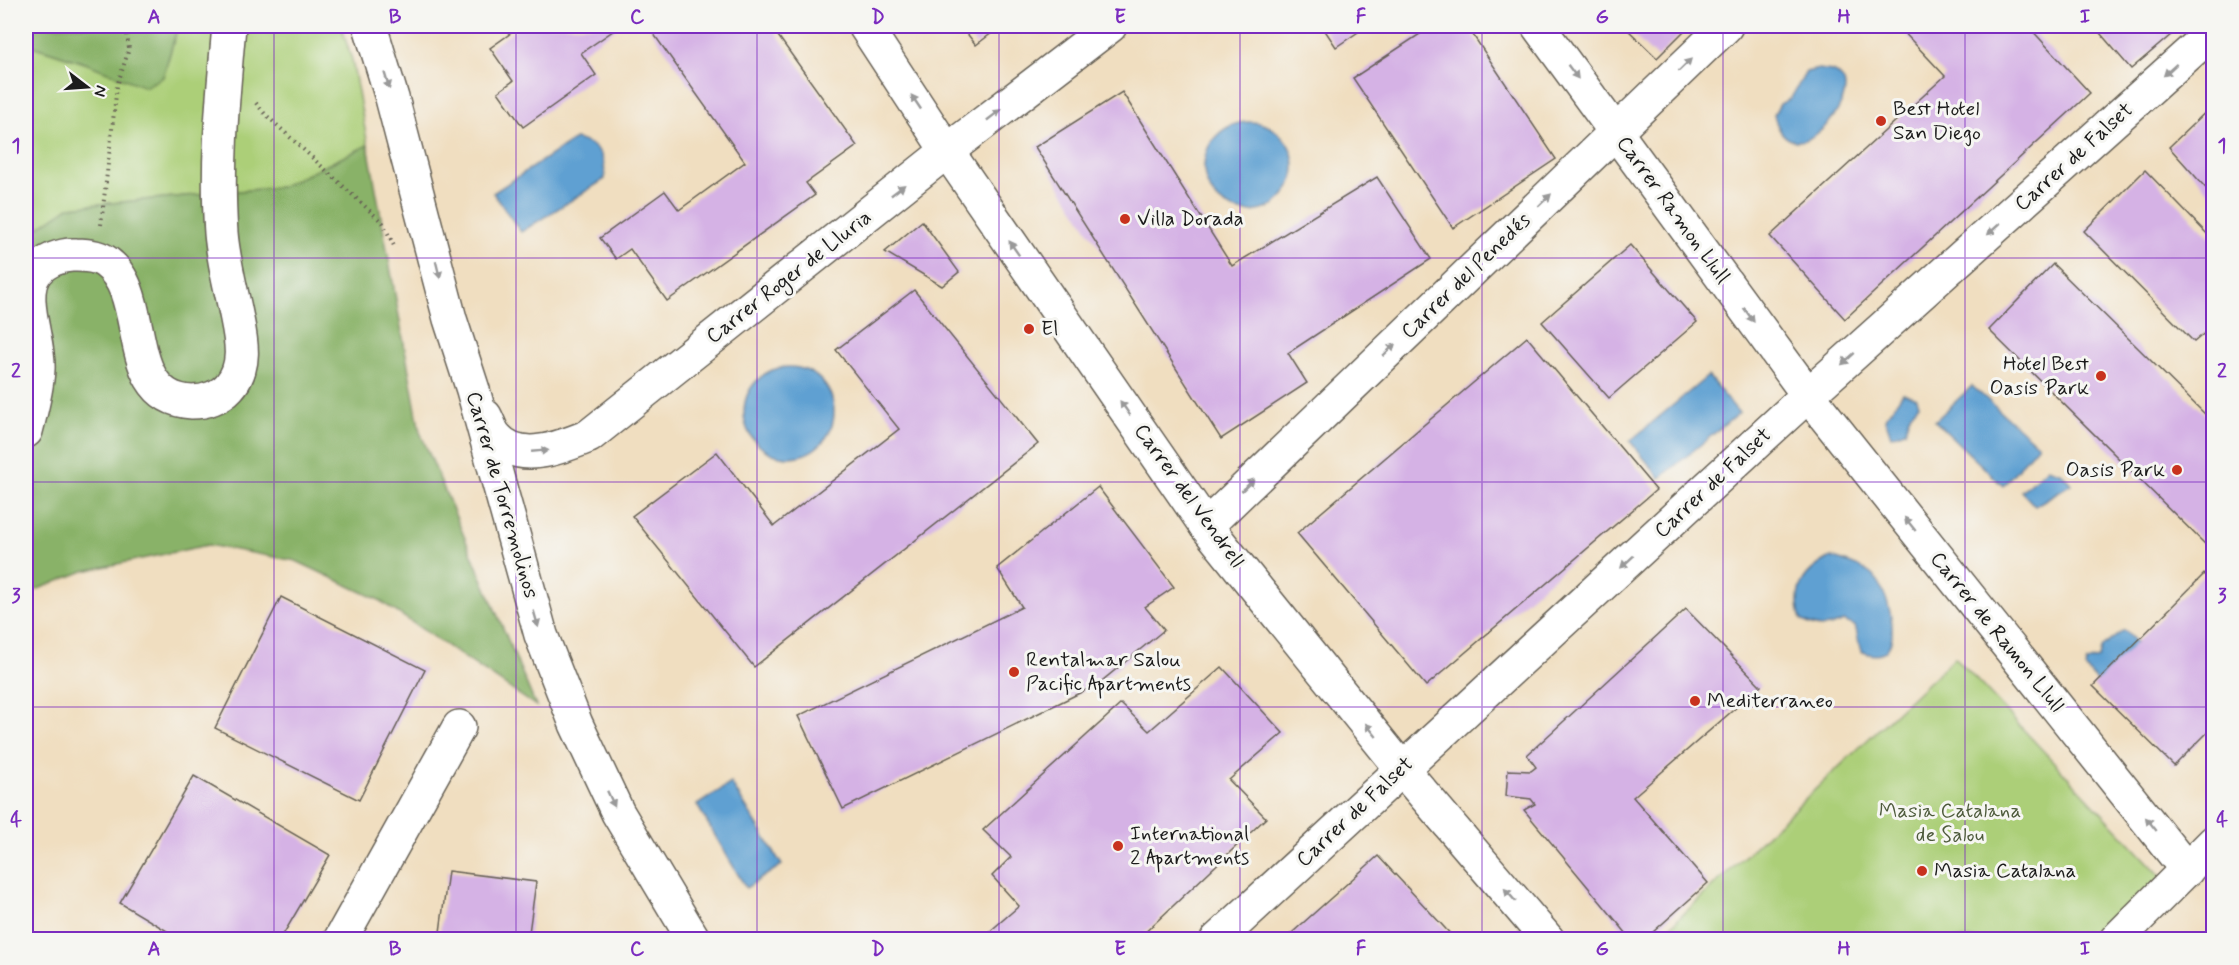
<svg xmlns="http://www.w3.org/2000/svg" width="2239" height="965" viewBox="0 0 2239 965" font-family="Mynerve,sans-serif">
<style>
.green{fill:#accf78;stroke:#64764a;stroke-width:1.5}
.forest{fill:#89b268;stroke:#526742;stroke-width:1.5}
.water{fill:#5fa0d2;stroke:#3e5e77;stroke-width:1.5}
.building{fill:#d5b2e5}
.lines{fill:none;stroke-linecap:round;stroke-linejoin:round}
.minor-casing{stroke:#666055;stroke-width:36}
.path{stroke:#666055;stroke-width:4;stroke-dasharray:1.5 4.5;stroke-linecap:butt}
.minor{stroke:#fff;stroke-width:33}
.oneway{fill:#999}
.grid{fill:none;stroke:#7b2cbf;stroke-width:1.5;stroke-opacity:0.55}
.poi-dot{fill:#c8321e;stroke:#f6f6f2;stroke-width:2}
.labels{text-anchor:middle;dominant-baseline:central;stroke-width:6;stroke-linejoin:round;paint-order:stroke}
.poi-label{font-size:21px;fill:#1c1c1c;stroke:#f6f6f2;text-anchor:start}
.street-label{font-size:21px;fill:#1c1c1c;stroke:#f6f6f2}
.park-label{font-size:21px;fill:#4e5b3c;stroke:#f6f6f2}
.neatline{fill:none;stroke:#7b2cbf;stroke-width:2}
.grid-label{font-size:20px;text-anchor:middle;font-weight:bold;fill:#7b2cbf}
</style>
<rect width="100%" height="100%" fill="#f6f6f2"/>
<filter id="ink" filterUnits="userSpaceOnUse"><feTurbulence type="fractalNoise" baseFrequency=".0167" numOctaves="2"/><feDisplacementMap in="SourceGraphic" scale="12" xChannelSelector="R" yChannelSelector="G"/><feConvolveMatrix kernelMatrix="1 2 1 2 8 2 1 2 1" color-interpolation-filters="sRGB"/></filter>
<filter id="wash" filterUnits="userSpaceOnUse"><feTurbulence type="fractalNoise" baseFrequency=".008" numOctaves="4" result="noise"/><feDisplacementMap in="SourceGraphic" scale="24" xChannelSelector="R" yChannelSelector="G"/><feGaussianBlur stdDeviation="1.35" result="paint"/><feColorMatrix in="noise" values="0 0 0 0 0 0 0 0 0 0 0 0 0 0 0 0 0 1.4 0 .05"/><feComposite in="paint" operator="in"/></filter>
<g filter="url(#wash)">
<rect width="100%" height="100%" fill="#f0dec0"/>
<!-- green -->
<g class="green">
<polygon points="178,26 341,26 352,60 368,145 281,187 69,207 31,233 26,239 26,44 85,63 163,77"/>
<polygon points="1955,657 2162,877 2096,939 1656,940"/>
</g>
<!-- forest -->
<g class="forest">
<polygon points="26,26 178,26 163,77 145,87 85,63 26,44"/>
<polygon points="368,145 420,432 536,706 377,599 296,561 208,545 84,571 26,594 26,239 31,233 69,207 281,187"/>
</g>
<!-- water -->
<g class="water">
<path d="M1819 69C1826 70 1835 70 1841 77 1862 99 1791 183 1774 115L1780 104 1791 98 1806 72Z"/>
<circle cx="1249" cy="167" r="45"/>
<path d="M575 139C600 145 605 154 605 179L521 232 493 193Z"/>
<circle cx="789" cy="412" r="45"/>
<polygon points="1708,376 1739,413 1660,478 1630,441"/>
<polygon points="1972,386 2038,445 2003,486 1935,421"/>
<polygon points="1903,393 1917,398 1919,404 1909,416 1905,431 1891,436 1885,418"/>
<polygon points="2048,468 2062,473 2071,484 2035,506 2021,491"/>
<path d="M1831 557C1845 562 1862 566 1873 576 1891 592 1910 673 1861 651 1858 642 1858 634 1855 626L1844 621C1825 629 1818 629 1801 620 1792 588 1803 572 1831 557Z"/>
<polygon points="2124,630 2139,645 2102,687 2085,668 2087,662 2099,658 2101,648"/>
<polygon points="731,783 782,865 746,888 697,805"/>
</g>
<g id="blocks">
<!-- building -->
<g class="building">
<polygon points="521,26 620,26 581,53 596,75 523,127 498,92 513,81 490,48"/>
<polygon points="648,26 771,26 857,146 806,183 815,195 667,301 630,249 616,259 600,238 665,191 679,210 745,162"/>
<polygon points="961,26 1001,26 976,45"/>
<polygon points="1322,26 1367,26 1336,47"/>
<polygon points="1432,26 1467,26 1556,159 1453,228 1353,78"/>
<polygon points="1624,26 1689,26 1657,58"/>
<polygon points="1898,26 2028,26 2090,93 1845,319 1770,236 1945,76"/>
<polygon points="2094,26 2176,26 2179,28 2131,69"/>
<polygon points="1122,92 1232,266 1377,177 1431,259 1288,353 1307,383 1221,439 1035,147"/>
<polygon points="2214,104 2214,193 2212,195 2169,147"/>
<polygon points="2145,170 2214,241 2214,325 2194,342 2084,231"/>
<polygon points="922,221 959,272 942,286 885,252"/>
<polygon points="1630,245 1697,322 1609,398 1542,322"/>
<polygon points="2053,264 2214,423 2214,553 1989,330"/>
<polygon points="914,290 1038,444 754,667 632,516 717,452 774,526 899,429 836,350"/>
<polygon points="1527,337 1656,490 1426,686 1297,533"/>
<polygon points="1098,487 1174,587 1145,607 1164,630 1098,684 843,809 798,716 1022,607 997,568"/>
<polygon points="2214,564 2214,726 2174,766 2093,686"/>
<polygon points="281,597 425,670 359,800 215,728"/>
<polygon points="1686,609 1761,686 1633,797 1708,883 1644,940 1632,940 1524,810 1535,804 1531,799 1506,796 1508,770 1531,771 1536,767 1527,755"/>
<polygon points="1222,667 1283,733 1229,780 1266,818 1137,940 980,940 1019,906 992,876 1011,857 983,830 1121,704 1149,731"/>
<polygon points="194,776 330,855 280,940 182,940 120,903"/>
<polygon points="1378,856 1456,940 1284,940"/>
<polygon points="448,871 536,882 528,940 439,940"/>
</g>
</g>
</g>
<g filter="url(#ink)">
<use href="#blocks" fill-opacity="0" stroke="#666055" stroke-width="1.5"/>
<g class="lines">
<!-- minor casing -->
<g class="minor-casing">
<g id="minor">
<polyline points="370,26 392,98 450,319 473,390 541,635 576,724 618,813 694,940"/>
<polyline points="865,26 947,151 1206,526 1402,769 1548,940"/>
<polyline points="1538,26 1808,395 2187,870"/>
<path d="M485 416C489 423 491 432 496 437 519 465 562 447 589 436L947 151 1110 26"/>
<path d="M26 431C31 411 37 390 38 369 40 342 18 295 36 272 45 261 61 254 76 255 85 255 98 256 106 262 152 295 119 398 192 402 205 402 220 397 229 387 249 365 240 335 235 309 230 285 223 258 221 233 216 164 223 95 229 26"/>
<polyline points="1206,526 1726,26"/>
<polyline points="340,940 459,727"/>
<polyline points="1217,940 1808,395 2214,31"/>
<polyline points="2116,940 2214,842"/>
</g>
</g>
<!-- path -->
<g class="path">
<polyline points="256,103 265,114 383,223 395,248"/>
<polyline points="101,225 117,86 129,49 126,26"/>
</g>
<!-- minor -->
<use href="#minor" class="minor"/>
</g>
<!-- one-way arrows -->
<defs><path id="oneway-solid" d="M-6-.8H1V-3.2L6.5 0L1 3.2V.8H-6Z" transform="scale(1.5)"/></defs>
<g class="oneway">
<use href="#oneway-solid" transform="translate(1685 65) rotate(-44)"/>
<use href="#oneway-solid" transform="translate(2170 70) rotate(138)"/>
<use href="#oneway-solid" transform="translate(1573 72) rotate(53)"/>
<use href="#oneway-solid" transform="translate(387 81) rotate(73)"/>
<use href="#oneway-solid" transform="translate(916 102) rotate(-124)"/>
<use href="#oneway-solid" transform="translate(994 115) rotate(-38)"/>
<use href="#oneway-solid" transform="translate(898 190) rotate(-38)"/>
<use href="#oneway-solid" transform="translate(1545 200) rotate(-44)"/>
<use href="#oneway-solid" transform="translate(1994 229) rotate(138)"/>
<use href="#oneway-solid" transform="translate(1014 248) rotate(-125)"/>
<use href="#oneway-solid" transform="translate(438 270) rotate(76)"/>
<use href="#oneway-solid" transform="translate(1749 315) rotate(54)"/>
<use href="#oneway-solid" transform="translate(1389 350) rotate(-44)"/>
<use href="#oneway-solid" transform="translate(1848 359) rotate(138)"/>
<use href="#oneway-solid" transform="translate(1125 408) rotate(-125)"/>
<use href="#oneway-solid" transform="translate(540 451) rotate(-5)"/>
<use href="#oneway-solid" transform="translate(1248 485) rotate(-44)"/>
<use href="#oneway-solid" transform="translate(1910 524) rotate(-129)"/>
<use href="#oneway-solid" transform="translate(1627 562) rotate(137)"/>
<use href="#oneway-solid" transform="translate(536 619) rotate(74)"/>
<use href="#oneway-solid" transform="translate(1371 730) rotate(-129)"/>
<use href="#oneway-solid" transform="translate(611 799) rotate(65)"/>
<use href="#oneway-solid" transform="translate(2151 824) rotate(-129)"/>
<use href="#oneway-solid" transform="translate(1510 895) rotate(-131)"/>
</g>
</g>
<!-- grid -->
<path class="grid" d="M274 26V940M516 26V940M757 26V940M999 26V940M1240 26V940M1482 26V940M1723 26V940M1965 26V940M26 258H2214M26 482H2214M26 707H2214"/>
<!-- markers -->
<g class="poi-dot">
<circle cx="1881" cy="121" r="6"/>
<circle cx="1125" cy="219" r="6"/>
<circle cx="1029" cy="329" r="6"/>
<circle cx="2101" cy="376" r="6"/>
<circle cx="2177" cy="470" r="6"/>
<circle cx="1014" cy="672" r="6"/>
<circle cx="1695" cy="701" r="6"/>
<circle cx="1118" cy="846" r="6"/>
<circle cx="1922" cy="871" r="6"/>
</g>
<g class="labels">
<!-- poi labels -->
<g class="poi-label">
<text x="1893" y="109">Best Hotel<tspan x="1893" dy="24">San Diego</tspan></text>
<text x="1137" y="219">Villa Dorada</text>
<text x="1041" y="329">El</text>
<text x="2089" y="364" text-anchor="end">Hotel Best<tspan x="2089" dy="24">Oasis Park</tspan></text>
<text x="2165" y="470" text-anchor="end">Oasis Park</text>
<text x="1026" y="660">Rentalmar Salou<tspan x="1026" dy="24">Pacific Apartments</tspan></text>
<text x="1707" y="701">Mediterraneo</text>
<text x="1130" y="834">International<tspan x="1130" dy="24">2 Apartments</tspan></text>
<text x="1934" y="871">Masia Catalana</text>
</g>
<!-- street labels -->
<g class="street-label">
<text transform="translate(2074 157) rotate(-42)">Carrer de Falset</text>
<text transform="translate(1673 210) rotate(54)">Carrer Ramon Llull</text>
<text transform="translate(1466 276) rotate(-44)">Carrer del Penedés</text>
<text transform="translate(789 277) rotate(-38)">Carrer Roger de Lluria</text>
<text transform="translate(1713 483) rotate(-43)">Carrer de Falset</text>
<text transform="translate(502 495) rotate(74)">Carrer de Torremolinos</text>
<text transform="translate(1189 496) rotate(54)">Carrer del Vendrell</text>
<text transform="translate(1997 632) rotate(51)">Carrer de Ramon Llull</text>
<text transform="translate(1355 812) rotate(-43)">Carrer de Falset</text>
</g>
<!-- park labels -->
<g class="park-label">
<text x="1950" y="811">Masia Catalana<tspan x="1950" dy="24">de Salou</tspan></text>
</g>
</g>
<!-- margin -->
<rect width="2239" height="965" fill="none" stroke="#f6f6f2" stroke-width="66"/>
<!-- north arrow -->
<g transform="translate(87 87) rotate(107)" stroke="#f6f6f2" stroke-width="4.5" paint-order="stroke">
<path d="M0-4.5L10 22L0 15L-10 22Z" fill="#1c1c1c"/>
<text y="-9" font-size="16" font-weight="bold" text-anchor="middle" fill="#1c1c1c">N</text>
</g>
<rect x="33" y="33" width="2173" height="899" class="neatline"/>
<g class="grid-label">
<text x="154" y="23">A</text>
<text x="395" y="23">B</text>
<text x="637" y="23">C</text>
<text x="878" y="23">D</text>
<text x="1120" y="23">E</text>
<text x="1361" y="23">F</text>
<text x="1602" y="23">G</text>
<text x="1844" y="23">H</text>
<text x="2085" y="23">I</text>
<text x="16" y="152">1</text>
<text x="2222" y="152">1</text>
<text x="16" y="377">2</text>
<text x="2222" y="377">2</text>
<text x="16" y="602">3</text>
<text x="2222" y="602">3</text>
<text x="16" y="826">4</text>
<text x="2222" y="826">4</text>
<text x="154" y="955">A</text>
<text x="395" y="955">B</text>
<text x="637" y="955">C</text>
<text x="878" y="955">D</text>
<text x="1120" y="955">E</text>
<text x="1361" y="955">F</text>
<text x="1602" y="955">G</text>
<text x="1844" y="955">H</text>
<text x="2085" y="955">I</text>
</g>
</svg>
